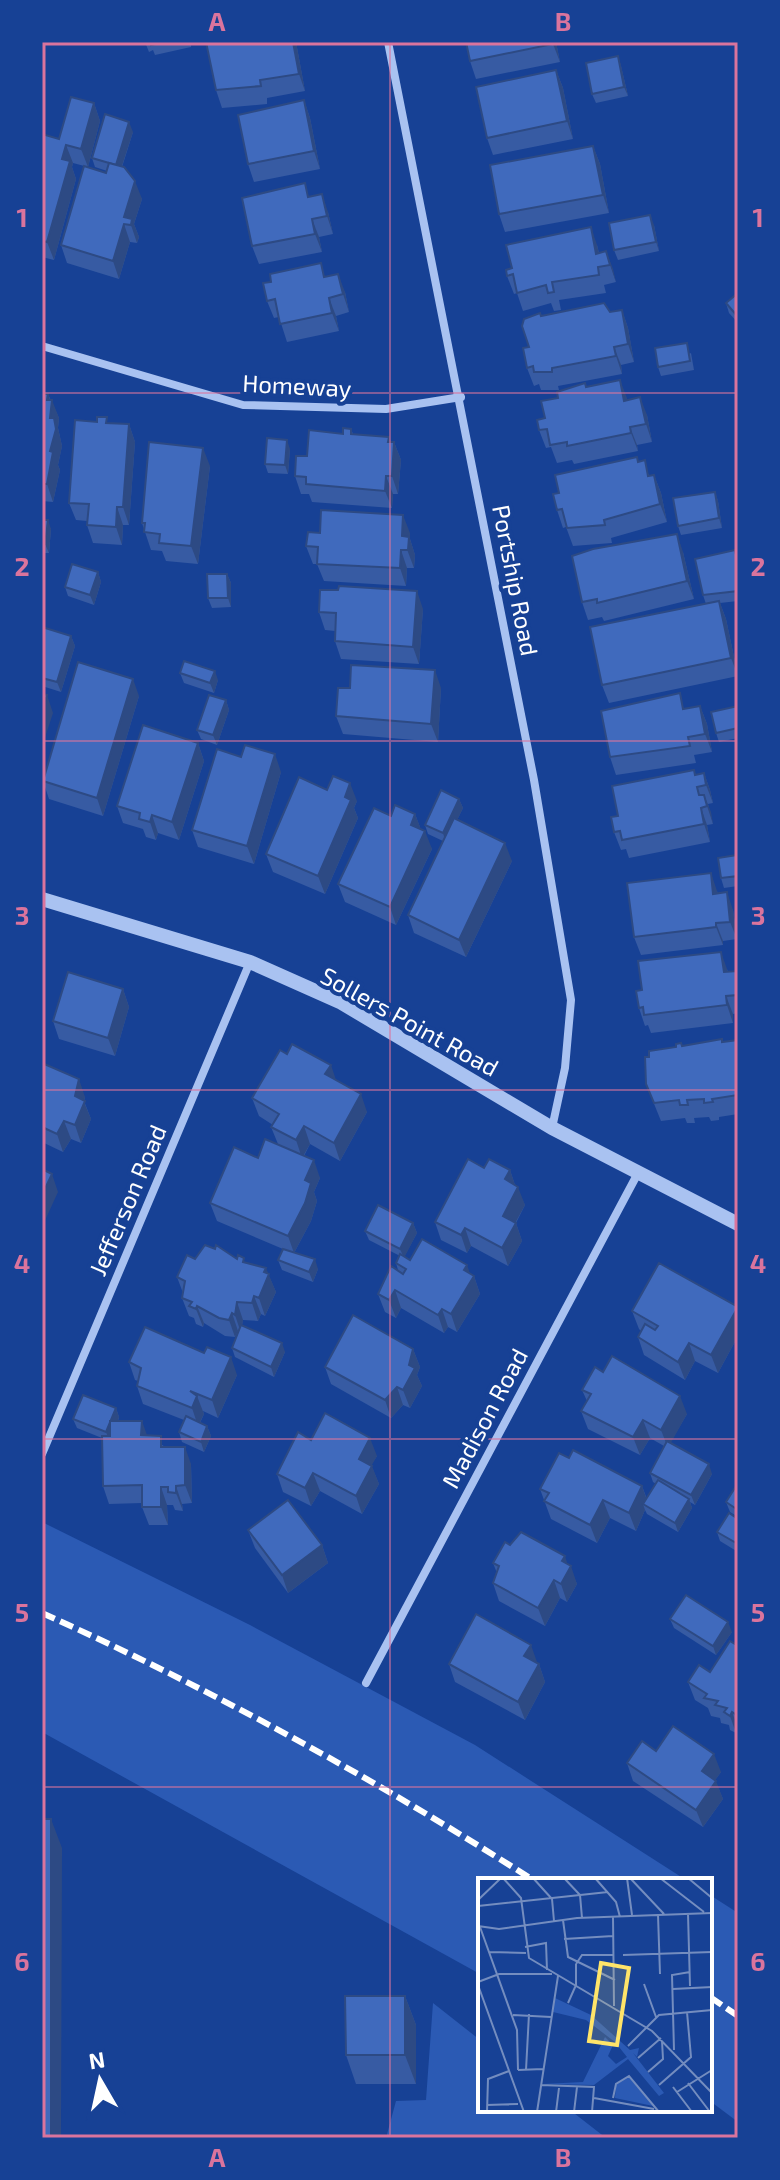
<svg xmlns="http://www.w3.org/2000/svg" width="780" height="2180" viewBox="0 0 780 2180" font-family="'Exo 2',sans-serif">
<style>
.green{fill:#2b5ab4}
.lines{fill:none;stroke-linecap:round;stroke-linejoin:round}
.minor{stroke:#a9c2f1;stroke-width:8}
.tertiary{stroke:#a9c2f1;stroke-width:14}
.rail{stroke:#fff;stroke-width:6;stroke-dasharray:14 6;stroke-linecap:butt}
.wall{fill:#375ba3}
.shaded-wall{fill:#2d4a84}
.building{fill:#406abd;stroke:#2d4a84;stroke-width:2}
.grid{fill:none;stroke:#da749d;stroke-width:2;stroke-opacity:0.55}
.labels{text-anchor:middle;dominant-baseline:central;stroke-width:8;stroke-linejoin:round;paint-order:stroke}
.street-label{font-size:24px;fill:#fff;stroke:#174195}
.inset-road{fill:none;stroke:#748dbf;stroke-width:2}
.view{fill:#ffe469;fill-opacity:0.15;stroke:#ffe469;stroke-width:4}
.inset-edge{fill:none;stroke:#fff;stroke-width:4}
.neatline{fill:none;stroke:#da749d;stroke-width:3}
.grid-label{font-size:26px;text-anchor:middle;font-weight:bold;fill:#da749d}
</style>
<rect width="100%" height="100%" fill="#174195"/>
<!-- green -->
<g class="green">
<polygon points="42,1522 250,1625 475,1745 686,1880 480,1880 480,1974 42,1732"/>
<polygon points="710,1895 738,1913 738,2122 710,2101"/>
<polygon points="433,2003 480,2040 480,2110 570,2110 606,2138 386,2138 396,2101 426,2100"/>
</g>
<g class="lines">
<!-- minor -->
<g class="minor">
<polyline points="388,42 534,780 571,1000 565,1068 552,1128"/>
<polyline points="42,346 243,405 386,409 461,397"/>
<polyline points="42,1454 250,962"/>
<polyline points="366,1683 638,1173"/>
</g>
<!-- tertiary -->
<polyline class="tertiary" points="42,899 250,962 340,1002 552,1128 738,1224"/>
<!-- rail -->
<g class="rail">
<path d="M42 1613C211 1689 377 1780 533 1880"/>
<polyline points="710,1997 738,2016"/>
</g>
</g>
<!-- wall -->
<g class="wall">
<polygon points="145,42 194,42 191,43 191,47 155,55 153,50 149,52"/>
<polygon points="296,42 305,91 267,98 267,104 222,108 216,90"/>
<polygon points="466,42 557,42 556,42 560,62 476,79 470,61"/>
<polygon points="618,56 621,66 628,96 596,103 592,94"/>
<polygon points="556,70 563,88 573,139 493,155 487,138"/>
<polygon points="304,100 310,118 320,169 254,182 248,164"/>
<polygon points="94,103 100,121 88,167 73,163 72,167 76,179 54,260 42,257 42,134 59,139"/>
<polygon points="133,132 122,167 142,199 134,224 139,237 137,243 130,242 119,279 67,263 61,245 106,173 107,171 95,167 92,158"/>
<polygon points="593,146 600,164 609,213 505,232 499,214"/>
<polygon points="310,197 328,212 333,234 319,237 322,252 259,264 252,246"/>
<polygon points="654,225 659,251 618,260 614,250"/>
<polygon points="597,245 599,253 606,251 616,282 604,285 606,293 559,300 561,310 554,311 551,303 523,311 517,293 514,294 507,276"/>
<polygon points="326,276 345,292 349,312 336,316 339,331 287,342 279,317 274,318 267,301"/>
<polygon points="738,293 738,323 729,313 726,303"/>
<polygon points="622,310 628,328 634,362 621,365 622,374 558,386 559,390 541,390 539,384 534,386 527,368 529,347 542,316 610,312"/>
<polygon points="691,353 694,370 661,376 658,367"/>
<polygon points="586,387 627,400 647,415 652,442 637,445 638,451 574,464 572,460 557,463 551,447 546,448 539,430 545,418 558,398"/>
<polygon points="42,393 48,394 59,418 58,428 62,446 58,465 60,470 53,502 42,501"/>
<polygon points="109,423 129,424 135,442 129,525 123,525 122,545 93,543 87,525 87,521 76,520 69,503"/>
<polygon points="351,429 353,434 389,437 391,442 394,442 401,460 398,494 393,494 392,508 312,502 309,494 301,494 295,476 307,456"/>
<polygon points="290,449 288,474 268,473 265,464"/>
<polygon points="638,461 650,476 654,475 661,493 667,522 611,538 612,543 573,546 566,527 563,528 557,510 559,493"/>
<polygon points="210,466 198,564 166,561 162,551 151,550 142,523"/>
<polygon points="715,492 718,501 722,528 681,535 678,526"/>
<polygon points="42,520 51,529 49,553 42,553"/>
<polygon points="320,533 410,533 410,539 415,555 414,568 407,568 406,586 324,581 317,564 313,564 306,546"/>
<polygon points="735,550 738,558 738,601 720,603 726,619 738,676 609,703 602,685 706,604 703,595"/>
<polygon points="683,552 694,599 604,621 602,617 588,620 582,602"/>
<polygon points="98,572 101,582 94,605 68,596 65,587"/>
<polygon points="227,574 231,583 231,607 212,608 208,598"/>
<polygon points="423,609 419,664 341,659 335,641 335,631 325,630 319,612"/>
<polygon points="42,627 71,636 75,646 61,692 42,686"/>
<polygon points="180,673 218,680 214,693 184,683"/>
<polygon points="350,688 441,688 438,742 343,734 336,716"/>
<polygon points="139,696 103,816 49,799 43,781"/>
<polygon points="226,700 229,710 217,745 201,739 197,730"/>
<polygon points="700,706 707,724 712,752 694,755 696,763 616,775 610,757 686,709"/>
<polygon points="738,706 738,738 719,742 716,733"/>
<polygon points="198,743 204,761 179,840 158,833 156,840 146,837 143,829 123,823 117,806"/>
<polygon points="281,772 254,864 198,847 192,830"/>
<polygon points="704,773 710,790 713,803 708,804 713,824 707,825 710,842 629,858 626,849 621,850 614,832 618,816 695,775"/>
<polygon points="459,799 463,808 457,820 512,861 466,957 414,933 408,915 443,841 428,834 425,825"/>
<polygon points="357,801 354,808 358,818 325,894 273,872 266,854"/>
<polygon points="415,814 421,830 432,849 396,925 345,902 338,884 391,816"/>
<polygon points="738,857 738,886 724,888 721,878"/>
<polygon points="717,891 718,894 733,910 737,939 723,941 723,945 641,955 634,937"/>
<polygon points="727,969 728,972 738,971 738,1013 733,1014 733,1023 651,1033 648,1025 645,1026 639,1008 642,990"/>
<polygon points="123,989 129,1007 115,1056 59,1039 53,1021"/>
<polygon points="738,1040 738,1114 719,1117 719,1120 711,1121 709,1117 694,1118 695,1123 687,1123 685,1118 661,1121 646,1084 649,1057 682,1046"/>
<polygon points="42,1063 85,1097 84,1101 91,1119 81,1143 71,1139 63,1152 42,1142"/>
<polygon points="336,1080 367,1112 340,1161 310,1144 304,1156 320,1178 314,1192 317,1201 311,1221 294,1253 318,1269 313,1282 282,1270 278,1260 283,1249 217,1221 210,1203 258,1158 278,1144 271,1127 273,1125 259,1116 252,1098"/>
<polygon points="484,1168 510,1170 515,1185 525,1205 516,1223 522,1241 508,1266 471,1246 467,1253 441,1240 435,1222"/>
<polygon points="413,1223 417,1233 404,1257 410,1260 470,1273 474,1276 480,1294 457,1332 448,1327 444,1333 401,1308 396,1318 385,1312 378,1294 398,1270 396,1263 400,1256 369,1240 365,1231"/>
<polygon points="195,1259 237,1259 268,1274 276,1292 265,1316 261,1314 258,1321 243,1320 242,1325 285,1352 274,1377 235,1357 232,1348 239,1331 235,1337 225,1336 204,1323 203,1327 196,1324 194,1318 189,1316 182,1298 183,1293 177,1277"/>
<polygon points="738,1308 738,1336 718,1373 695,1361 685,1380 644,1355 638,1337 641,1331 639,1329 632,1311"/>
<polygon points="413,1349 420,1367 417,1375 422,1386 410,1408 403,1405 391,1418 331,1384 325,1367"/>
<polygon points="129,1362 237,1375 218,1418 203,1411 204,1414 200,1423 207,1426 211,1436 204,1452 182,1442 179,1432 184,1420 143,1404 137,1386 138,1381 135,1380"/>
<polygon points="582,1390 687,1414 670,1443 712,1474 695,1505 690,1502 692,1508 678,1532 647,1514 645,1510 636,1531 610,1518 597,1543 551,1519 540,1489 569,1458 642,1486 647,1499 656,1484 653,1482 650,1473 664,1446 650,1438 640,1455 588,1429 581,1411 587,1401"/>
<polygon points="116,1408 119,1417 118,1421 147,1435 191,1464 192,1503 182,1504 183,1511 175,1510 173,1505 167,1505 168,1525 149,1525 142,1507 142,1503 109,1504 103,1486 102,1438 77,1428 73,1419"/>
<polygon points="311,1440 377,1456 371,1465 379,1484 362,1514 320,1491 311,1506 283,1492 277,1474"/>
<polygon points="738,1483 738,1517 730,1512 726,1502"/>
<polygon points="738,1519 738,1552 720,1541 717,1532"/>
<polygon points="248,1530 322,1545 328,1563 288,1593 255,1548"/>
<polygon points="510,1545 568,1564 577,1584 567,1602 560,1598 545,1626 499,1601 493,1583 497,1573 493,1563"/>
<polygon points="670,1619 732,1632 716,1655 674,1628"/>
<polygon points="738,1646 738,1730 736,1733 730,1730 729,1725 721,1723 720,1718 711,1716 708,1708 695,1700 688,1682 710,1672"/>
<polygon points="537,1663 539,1664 545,1682 525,1720 455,1682 449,1664"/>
<polygon points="656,1751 721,1772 715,1780 723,1799 703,1827 633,1781 627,1763"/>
<polygon points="405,1996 416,2025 416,2084 356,2084 346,2055"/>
</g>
<!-- shaded-wall -->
<g class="shaded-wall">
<polygon points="293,42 296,42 305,91 299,74"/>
<polygon points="553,42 556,42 560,62 553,44"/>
<polygon points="618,56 621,66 628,96 624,87"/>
<polygon points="556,70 563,88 573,139 567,121"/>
<polygon points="304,100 310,118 320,169 314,151"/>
<polygon points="94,103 100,121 88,167 81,149"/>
<polygon points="129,122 133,132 119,175 116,166"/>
<polygon points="66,145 73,163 72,167 76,179 54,260 47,242 62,159"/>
<polygon points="593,146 600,164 609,213 603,195"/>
<polygon points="135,181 142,199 134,224 139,237 137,243 131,225 124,217"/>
<polygon points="322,194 328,212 333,234 327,216"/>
<polygon points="650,215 654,225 659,251 656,242"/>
<polygon points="312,219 319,237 322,252 315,234"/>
<polygon points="124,224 130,242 119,279 113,261"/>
<polygon points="591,227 597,245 602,266 596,254"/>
<polygon points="606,251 613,269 616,282 610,265"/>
<polygon points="338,274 345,292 349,312 343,294"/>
<polygon points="329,298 336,316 339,331 332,313"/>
<polygon points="622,310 628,328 634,362 628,344"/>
<polygon points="614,347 621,365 622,374 616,356"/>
<polygon points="620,380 627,398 630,419 624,401"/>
<polygon points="48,394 52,405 52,400 59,418 58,428 62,446 58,465 60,470 53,502 47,484 50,451 50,418 47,400"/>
<polygon points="640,397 647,415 652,442 646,424"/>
<polygon points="129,424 135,442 129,525 123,507"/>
<polygon points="630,427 637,445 638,451 631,433"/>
<polygon points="389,437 394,450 394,442 401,460 398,494 392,476"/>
<polygon points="287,440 290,449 288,474 285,465"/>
<polygon points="203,448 210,466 198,564 191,546"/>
<polygon points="654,475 661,493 667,522 660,504"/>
<polygon points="386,476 393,494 392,508 385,491"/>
<polygon points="715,492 718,501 722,528 719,518"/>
<polygon points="117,507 123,525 122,545 116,527"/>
<polygon points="403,515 410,533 410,539 415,555 414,568 402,536"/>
<polygon points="48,520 51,529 49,553 45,544"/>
<polygon points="677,534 683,552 694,599 687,581"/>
<polygon points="401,550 407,568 406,586 400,568"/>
<polygon points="98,572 101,582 94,605 90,595"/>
<polygon points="227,574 231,583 231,607 228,598"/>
<polygon points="417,591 423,609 419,664 413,647"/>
<polygon points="719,601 726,619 738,676 731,658"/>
<polygon points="71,636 75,646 61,692 57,682"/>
<polygon points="435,670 441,688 438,742 431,724"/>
<polygon points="215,671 218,680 214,693 210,683"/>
<polygon points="133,679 139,696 103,816 97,798"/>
<polygon points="47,695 53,713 42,747 42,709"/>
<polygon points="226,700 229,710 217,745 213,735"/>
<polygon points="700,706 707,724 712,752 705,734"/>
<polygon points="198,743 204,761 179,840 172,822"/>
<polygon points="275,754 281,772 254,864 247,846"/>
<polygon points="704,773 710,790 713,803 706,785"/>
<polygon points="350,783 357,801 354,808 358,818 325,894 318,876"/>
<polygon points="704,795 711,812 713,824 707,806"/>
<polygon points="459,799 463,808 446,843 443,833"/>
<polygon points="701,808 707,825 710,842 704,824"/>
<polygon points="415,814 422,832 411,825"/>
<polygon points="152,815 158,833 156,840 150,822"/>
<polygon points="425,831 432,849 396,925 390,907"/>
<polygon points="505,843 512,861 466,957 459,940"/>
<polygon points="711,873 717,891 720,912 713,894"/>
<polygon points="727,892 733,910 737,939 730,922"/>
<polygon points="716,923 723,941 723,945 716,927"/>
<polygon points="721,952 727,969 730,990 724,972"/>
<polygon points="123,989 129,1007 115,1056 108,1038"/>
<polygon points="726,996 733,1014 733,1023 727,1005"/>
<polygon points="331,1065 337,1083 325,1074"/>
<polygon points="79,1079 85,1097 84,1102 91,1119 81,1143 75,1125 75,1096"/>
<polygon points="361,1094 367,1112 340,1161 334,1143"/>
<polygon points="64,1121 71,1139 63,1152 57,1134"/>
<polygon points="304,1126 310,1144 302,1158 296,1140"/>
<polygon points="314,1160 320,1178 314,1192 317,1201 311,1221 294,1253 288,1236 305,1180"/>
<polygon points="510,1170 516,1188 505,1179"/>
<polygon points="52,1174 58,1192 42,1227 42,1195"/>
<polygon points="518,1187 525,1205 513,1227 516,1223 522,1241 508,1266 502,1248 503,1216"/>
<polygon points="413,1223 417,1233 404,1258 400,1249"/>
<polygon points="465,1228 471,1246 467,1253 461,1235"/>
<polygon points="315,1259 318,1269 313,1282 309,1272"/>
<polygon points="467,1265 472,1279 474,1276 480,1294 457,1332 451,1314 464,1270"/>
<polygon points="266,1268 276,1292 265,1316 259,1298"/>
<polygon points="395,1290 401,1308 396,1318 389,1300"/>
<polygon points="254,1296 261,1314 258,1321 252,1303"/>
<polygon points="237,1302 243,1320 241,1333 235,1315"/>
<polygon points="197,1306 204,1323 203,1327 196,1309"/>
<polygon points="738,1307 738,1336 718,1373 711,1355"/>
<polygon points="442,1309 448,1327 444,1333 438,1315"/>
<polygon points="232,1313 238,1331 235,1337 229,1320"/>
<polygon points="282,1343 285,1352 274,1377 271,1367"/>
<polygon points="689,1343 695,1361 685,1380 678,1362"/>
<polygon points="413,1349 420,1367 417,1375 422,1386 410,1408 403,1390"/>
<polygon points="231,1357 237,1375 218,1418 212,1400"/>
<polygon points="397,1387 403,1405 391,1418 385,1400"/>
<polygon points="197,1396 204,1414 198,1426 192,1408"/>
<polygon points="680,1396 687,1414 668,1448 661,1430"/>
<polygon points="116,1408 119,1417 110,1442 106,1432"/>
<polygon points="643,1420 650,1438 640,1455 633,1437"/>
<polygon points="142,1421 148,1438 141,1435"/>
<polygon points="207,1426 211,1436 204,1452 201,1442"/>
<polygon points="370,1438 377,1456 365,1477 359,1459"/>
<polygon points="185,1447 191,1464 192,1503 185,1485"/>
<polygon points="709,1464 712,1474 695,1505 691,1495"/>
<polygon points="372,1466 379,1484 362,1514 356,1496"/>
<polygon points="313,1473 320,1491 311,1506 305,1488"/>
<polygon points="176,1486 182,1504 183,1511 176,1493"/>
<polygon points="642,1486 648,1503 643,1504 645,1510 636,1531 629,1513"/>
<polygon points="161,1487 167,1505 168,1525 161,1507"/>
<polygon points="689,1499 692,1508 678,1532 675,1523"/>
<polygon points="603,1500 610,1518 597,1543 590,1525"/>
<polygon points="322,1545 328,1563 288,1593 282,1575"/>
<polygon points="565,1556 569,1569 571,1566 577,1584 567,1602 561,1584 562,1561"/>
<polygon points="554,1580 560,1598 545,1626 538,1608"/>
<polygon points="728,1622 732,1632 716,1655 713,1646"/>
<polygon points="531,1645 537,1662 524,1656"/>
<polygon points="539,1664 545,1682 525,1720 518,1702"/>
<polygon points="732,1712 738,1728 736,1733 730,1716"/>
<polygon points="714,1754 721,1772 709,1789 702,1771"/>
<polygon points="716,1781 723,1799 703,1827 696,1810"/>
<polygon points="51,1819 62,1848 61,2138 51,2138"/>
<polygon points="405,1996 416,2025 416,2084 405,2055"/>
</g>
<!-- building -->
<g class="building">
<polygon points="151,42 165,42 151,45"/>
<polygon points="206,42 293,42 299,74 260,80 261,86 216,90"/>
<polygon points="466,42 553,42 553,44 470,61"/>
<polygon points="618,56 624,87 592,94 586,63"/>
<polygon points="556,70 567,121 487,138 476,87"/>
<polygon points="71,97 94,103 81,149 66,145 62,159 70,161 47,242 42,241 42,134 59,139"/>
<polygon points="304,100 314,151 248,164 238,115"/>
<polygon points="105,114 129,122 116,165 92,158"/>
<polygon points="593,146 603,195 499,214 490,165"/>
<polygon points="109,163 124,167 135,181 124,217 132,219 131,225 124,224 113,261 61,245 84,166 106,173"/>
<polygon points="305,183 308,197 322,194 327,216 312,219 315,234 252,246 242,198"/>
<polygon points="650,215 656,242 614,250 609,223"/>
<polygon points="591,227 596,254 606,251 610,265 598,267 599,275 552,282 554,292 548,293 546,285 517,293 513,274 507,276 506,270 512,268 506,245"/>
<polygon points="321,263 324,277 338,274 343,294 329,298 332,313 280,324 275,299 267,301 263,283 271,282 270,274"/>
<polygon points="738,293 738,317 726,303"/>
<polygon points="604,303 610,312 622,310 628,344 614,347 616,356 552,368 552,372 534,372 533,366 527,368 523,348 529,347 522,326 524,319 540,313 541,316"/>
<polygon points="687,343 690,361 658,367 655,348"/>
<polygon points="620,380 624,401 640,397 646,424 630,427 631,433 567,446 567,442 550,445 547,429 539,430 537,420 545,418 541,401 558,398 557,392 585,383 586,387"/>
<polygon points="42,393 48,394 47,400 52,400 50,418 54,418 56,429 50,451 53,452 47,484 42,484"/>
<polygon points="97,417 107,417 106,423 129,424 123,507 117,507 116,527 87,525 89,504 69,503 75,420 97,422"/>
<polygon points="343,428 351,429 351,434 389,437 388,442 394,442 392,476 386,476 385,491 306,484 306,477 295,476 296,456 307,456 309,430 343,434"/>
<polygon points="267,438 287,440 285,465 265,464"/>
<polygon points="149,442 203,448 191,546 159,543 160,534 144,532 145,523 142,523"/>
<polygon points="637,457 638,462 645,460 648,476 654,475 660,504 604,520 605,525 567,528 562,509 557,510 553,494 559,493 555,475"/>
<polygon points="715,492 719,518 678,526 673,498"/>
<polygon points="321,510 403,515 402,536 409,537 408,550 401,550 400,568 317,564 318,547 306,546 308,532 320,533"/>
<polygon points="42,520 48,520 45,544 42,544"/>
<polygon points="677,534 687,581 597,603 597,599 582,602 572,556 593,549"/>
<polygon points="735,550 738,564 738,591 703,595 695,559"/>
<polygon points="72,564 98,572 90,595 65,587"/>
<polygon points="207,574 227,574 228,598 208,598"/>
<polygon points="339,586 417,591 413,647 335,641 336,613 319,612 320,590 338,590"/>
<polygon points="719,601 731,658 602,685 590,627"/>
<polygon points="42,627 71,636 57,682 42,678"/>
<polygon points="184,661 215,671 210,683 180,673"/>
<polygon points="78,662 133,679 97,798 43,781"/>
<polygon points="351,665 435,670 431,724 336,716 338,688 350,688"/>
<polygon points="680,693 683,709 700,706 705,734 688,737 690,746 610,757 601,711"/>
<polygon points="42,694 47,695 42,709"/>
<polygon points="209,695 226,700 213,735 197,730"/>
<polygon points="738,706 738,728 716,733 711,712"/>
<polygon points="143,725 198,743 172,822 152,815 150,822 139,819 140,813 117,806"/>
<polygon points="245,745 275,754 247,846 192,830 217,749 241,757"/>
<polygon points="694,770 695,775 704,773 706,785 697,787 699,795 704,795 707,806 701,808 704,824 622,840 620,831 614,832 611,817 618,816 612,786"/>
<polygon points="333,776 350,783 345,797 351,800 318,876 266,854 299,777 327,790"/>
<polygon points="441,790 459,799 443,833 425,825"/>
<polygon points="395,805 415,814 411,825 425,831 390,907 338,884 374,808 391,816"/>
<polygon points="454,818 505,843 459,940 408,915"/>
<polygon points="737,855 738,876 721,878 718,858"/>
<polygon points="711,873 713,894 727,892 730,922 716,923 716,927 634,937 627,883"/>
<polygon points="721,952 724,972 738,971 738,995 726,996 727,1005 644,1015 643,1007 639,1008 636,991 642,990 638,961"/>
<polygon points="68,972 123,989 108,1038 53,1021"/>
<polygon points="722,1039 722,1042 738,1040 738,1095 712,1099 713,1102 704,1103 704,1099 687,1100 688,1105 680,1105 679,1100 654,1103 646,1084 645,1057 649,1057 649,1051 676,1047 676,1044 681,1043 682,1046"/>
<polygon points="292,1044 331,1065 325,1074 361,1094 334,1143 304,1126 296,1140 271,1127 279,1114 252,1098 280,1050 287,1054"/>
<polygon points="42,1063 79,1079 75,1096 85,1101 75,1125 64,1121 57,1134 42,1127"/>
<polygon points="265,1139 314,1160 305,1180 311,1183 305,1203 288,1236 210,1203 234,1147 258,1158"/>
<polygon points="468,1159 484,1168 489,1159 510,1170 505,1179 518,1187 503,1216 516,1223 502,1248 465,1228 461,1235 435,1222"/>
<polygon points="42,1169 52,1174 42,1195"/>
<polygon points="378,1205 413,1223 400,1249 365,1231"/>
<polygon points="422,1239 467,1265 464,1270 474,1276 451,1314 442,1309 438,1315 395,1290 389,1300 378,1294 391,1266 403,1274 406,1269 396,1263 400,1254 410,1260"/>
<polygon points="205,1245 215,1249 216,1245 237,1259 238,1255 244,1258 243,1262 266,1268 264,1272 269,1274 259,1298 254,1296 252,1303 237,1302 235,1315 232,1313 229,1320 219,1318 197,1306 196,1309 189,1306 192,1302 182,1298 185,1281 177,1277 187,1255 195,1259"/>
<polygon points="283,1249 315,1259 309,1272 278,1260"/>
<polygon points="659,1263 738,1307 711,1355 689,1343 678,1362 638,1337 645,1324 655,1330 658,1326 632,1311"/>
<polygon points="353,1315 413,1349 409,1365 415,1368 403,1390 397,1387 385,1400 325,1367"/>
<polygon points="241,1325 282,1343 271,1367 232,1348"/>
<polygon points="145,1327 204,1353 207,1347 231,1357 212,1400 190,1391 197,1396 192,1408 137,1386 141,1368 129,1362"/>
<polygon points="612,1356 680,1396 661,1430 643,1420 633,1437 581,1411 591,1394 582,1390 595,1367 603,1372"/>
<polygon points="83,1395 116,1408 106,1432 73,1419"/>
<polygon points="325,1413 370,1438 359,1459 372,1466 356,1496 313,1473 305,1488 277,1474 298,1432 311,1440"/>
<polygon points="186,1416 207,1426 201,1442 179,1432"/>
<polygon points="110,1421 142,1421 141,1435 161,1436 161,1447 185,1447 185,1485 176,1486 176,1493 168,1492 168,1487 161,1487 161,1507 142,1507 142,1485 103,1486 102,1436 110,1436"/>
<polygon points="667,1441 709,1464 691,1495 650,1473"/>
<polygon points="573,1450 642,1486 629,1513 603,1500 590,1525 544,1501 549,1493 540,1489 559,1453 569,1458"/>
<polygon points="658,1480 689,1499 675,1523 643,1504"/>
<polygon points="738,1483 738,1510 726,1502"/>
<polygon points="288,1500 322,1545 282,1575 248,1530"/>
<polygon points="729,1513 738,1519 738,1544 717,1532"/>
<polygon points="521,1532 565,1556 562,1561 571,1566 561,1584 554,1580 538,1608 493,1583 499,1566 493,1563 505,1542 510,1545"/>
<polygon points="686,1595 728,1622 713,1646 670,1619"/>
<polygon points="476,1614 531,1645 524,1656 539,1664 518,1702 449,1664"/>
<polygon points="730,1641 738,1646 738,1716 732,1712 730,1716 724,1712 727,1708 715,1705 718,1701 704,1698 707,1694 688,1682 699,1665 710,1672"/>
<polygon points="673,1726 714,1754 702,1771 716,1781 696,1810 627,1763 642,1741 656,1751"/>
<rect x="42" y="1819" width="9" height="319"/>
<polygon points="345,1996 405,1996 405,2055 346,2055"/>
</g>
<!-- grid -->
<path class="grid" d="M390 42V2138M42 393H738M42 741H738M42 1090H738M42 1439H738M42 1787H738"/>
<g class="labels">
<!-- street labels -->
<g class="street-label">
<text transform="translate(297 385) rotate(3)">Homeway</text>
<text transform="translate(516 580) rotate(79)">Portship Road</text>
<text transform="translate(410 1021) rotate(29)">Sollers Point Road</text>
<text transform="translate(127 1200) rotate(-67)">Jefferson Road</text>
<text transform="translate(484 1418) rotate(-62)">Madison Road</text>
</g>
</g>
<!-- overview -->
<g transform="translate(478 1878)">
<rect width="234" height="234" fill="#174195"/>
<path d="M77 120 113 137 152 172 161 170 159 179 155 175 186 215 181 218 150 181 116 207 65 206 105 204 127 159 135 167 130 178 138 186 149 179 137 164 108 142 75 134ZM150 198 175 228 137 220 138 207Z" fill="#2b5ab4"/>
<path class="inset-road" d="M25 0 43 20 51 80 174 153 234 215M55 0 74 21 76 43M86 0 102 17 104 40M117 0 138 24 142 39M149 0 154 37M152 0 186 36M182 0 226 34M210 0 234 20M0 22 23 0M0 28 130 14M210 36 212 108M180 37 182 96M135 39 136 128M85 42 90 79 137 102M0 48 21 51 99 40 234 35M2 49 39 152 40 192M86 61 135 58M47 69 68 65 69 92M11 74 48 75M145 77 234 74M98 86 104 77H136M0 104 21 96H74M166 106 178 139M0 107 46 234M195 111 234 109M90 125 98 107V86M35 137 73 139M150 168 181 137 234 132M196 172 194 97 212 94M160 180 183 160M40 192 65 191M48 192 51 136M170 194 185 181 184 163M210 205 232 234M63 207 116 209 114 234M181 207 213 179 209 134M195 209 214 234M199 214 234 192M116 220 176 231M135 220 138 206 151 198 181 234M9 227 40 226M9 234 10 201 31 193M59 234 80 98M78 234 81 210M96 234 99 209"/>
<path class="view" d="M123 85 151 90 139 167 111 163Z"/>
<rect width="234" height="234" class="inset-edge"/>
</g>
<!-- border -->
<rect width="780" height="2180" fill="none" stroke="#174195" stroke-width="88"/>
<!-- north arrow -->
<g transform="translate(100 2080) rotate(351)" stroke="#174195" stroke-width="6" paint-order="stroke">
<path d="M0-6L14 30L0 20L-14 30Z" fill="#ffffff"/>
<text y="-12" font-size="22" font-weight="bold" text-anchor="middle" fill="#ffffff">N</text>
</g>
<rect x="44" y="44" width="692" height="2092" class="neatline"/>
<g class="grid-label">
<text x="217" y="31">A</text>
<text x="563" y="31">B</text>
<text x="22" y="227">1</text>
<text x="758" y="227">1</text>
<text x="22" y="576">2</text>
<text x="758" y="576">2</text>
<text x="22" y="925">3</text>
<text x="758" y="925">3</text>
<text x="22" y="1273">4</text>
<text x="758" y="1273">4</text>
<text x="22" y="1622">5</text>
<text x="758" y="1622">5</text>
<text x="22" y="1971">6</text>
<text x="758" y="1971">6</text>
<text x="217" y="2167">A</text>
<text x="563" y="2167">B</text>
</g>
</svg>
